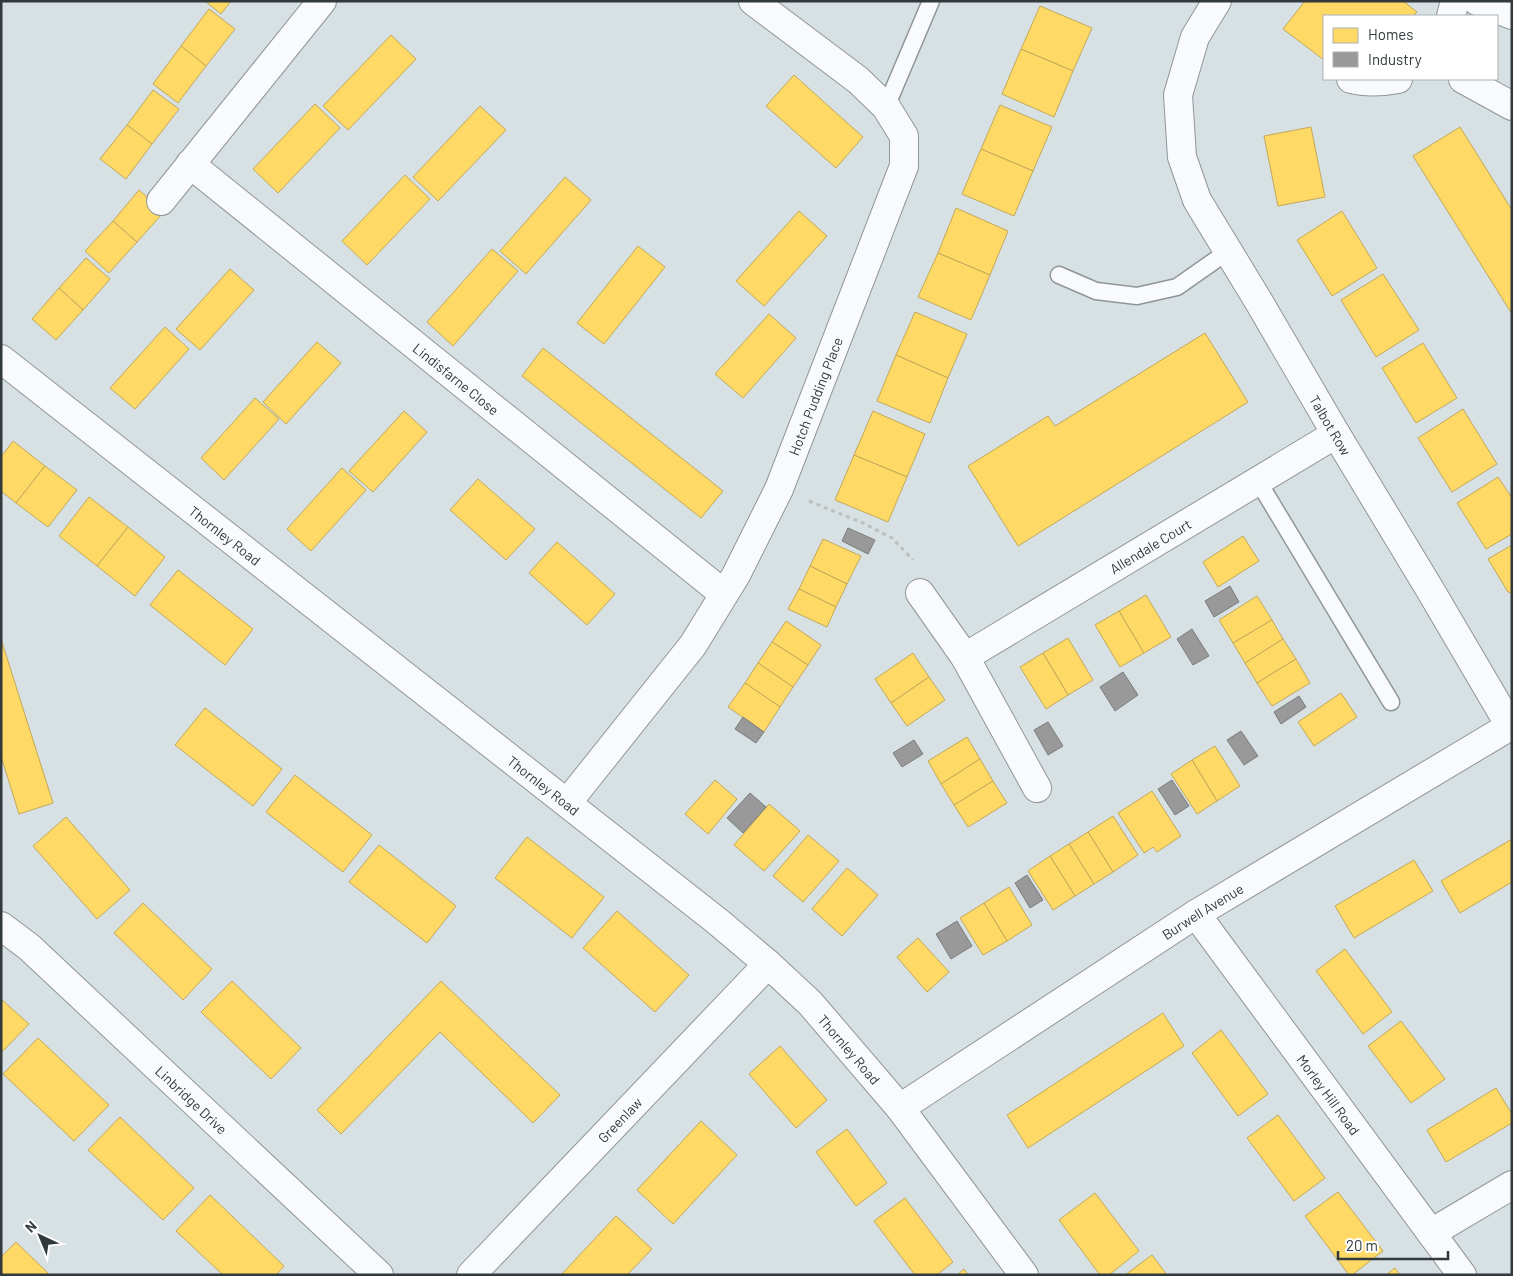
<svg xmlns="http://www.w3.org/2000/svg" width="1513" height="1276" viewBox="0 0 1513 1276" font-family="Barlow,sans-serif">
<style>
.homes{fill:#ffd966;stroke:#c2a959}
.industry{fill:#999;stroke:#7a7c7d}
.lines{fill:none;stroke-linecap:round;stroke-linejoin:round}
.service-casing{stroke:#8f9699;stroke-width:19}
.minor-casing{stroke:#8f9699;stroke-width:30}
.path{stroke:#bbbfc0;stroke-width:3;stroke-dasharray:4 4;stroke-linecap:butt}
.service{stroke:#f9fafb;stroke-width:16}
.minor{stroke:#f9fafb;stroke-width:28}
.labels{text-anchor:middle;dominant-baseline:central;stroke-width:5;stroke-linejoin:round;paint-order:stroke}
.street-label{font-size:14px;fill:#32393c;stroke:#fff}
</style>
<rect width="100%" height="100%" fill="#d7e0e3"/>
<!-- homes -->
<g class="homes">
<polygon points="205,1 231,1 221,14"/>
<polygon points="1305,1 1403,1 1417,12 1413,16 1324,16 1324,60 1283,29"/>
<polygon points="1040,6 1092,28 1073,71 1021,49"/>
<polygon points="209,9 235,29 206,66 181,46"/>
<polygon points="391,35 416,59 348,130 323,106"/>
<polygon points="181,46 206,66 178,103 153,84"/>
<polygon points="1021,49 1073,71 1054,117 1002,94"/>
<polygon points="794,75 863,137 836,168 766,106"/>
<polygon points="153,90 179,109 152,144 127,125"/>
<polygon points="315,104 340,128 278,193 253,169"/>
<polygon points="1000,105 1052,127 1033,171 981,149"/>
<polygon points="480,106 506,130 438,201 413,177"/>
<polygon points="127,125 152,144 126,179 100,159"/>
<polygon points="1311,127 1325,197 1278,206 1264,136"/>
<polygon points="1460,127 1512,210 1512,314 1413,156"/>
<polygon points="981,149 1033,171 1014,216 962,194"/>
<polygon points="405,175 430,199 367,265 342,241"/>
<polygon points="565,177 591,200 526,274 500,251"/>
<polygon points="139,190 164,212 137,242 113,221"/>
<polygon points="956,208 1008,231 990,275 938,253"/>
<polygon points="799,211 827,236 764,306 736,281"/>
<polygon points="1342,211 1377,268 1332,296 1297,240"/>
<polygon points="113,221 137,242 109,273 85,251"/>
<polygon points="638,246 665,267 604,344 577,323"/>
<polygon points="492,249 518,271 453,346 427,322"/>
<polygon points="938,253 990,275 971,320 918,297"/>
<polygon points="86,258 110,279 83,310 59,288"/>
<polygon points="230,269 254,290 200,350 176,329"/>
<polygon points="1383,274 1419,330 1376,357 1341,300"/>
<polygon points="59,288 83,310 56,340 32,319"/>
<polygon points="915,312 967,334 948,378 896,355"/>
<polygon points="769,314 796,338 743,398 715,374"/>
<polygon points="165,327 189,349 135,409 110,388"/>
<polygon points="1205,333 1248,402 1018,546 968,466 1048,416 1055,426"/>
<polygon points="317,342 341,363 286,424 263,402"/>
<polygon points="1423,343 1457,398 1416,423 1382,368"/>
<polygon points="543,348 723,491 701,518 522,376"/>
<polygon points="896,355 948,378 930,423 877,401"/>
<polygon points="255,398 279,419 224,480 201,458"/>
<polygon points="1463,409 1497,464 1452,492 1418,438"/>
<polygon points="404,411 427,432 373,492 349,471"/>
<polygon points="873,411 925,434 907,477 854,455"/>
<polygon points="13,441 45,466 16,503 1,491 1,457"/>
<polygon points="854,455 907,477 888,522 835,500"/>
<polygon points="45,466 77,490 48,527 16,503"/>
<polygon points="342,468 366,490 311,551 287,529"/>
<polygon points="1498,477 1512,498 1512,534 1486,549 1457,503"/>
<polygon points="478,479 535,529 506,560 450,510"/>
<polygon points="89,497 128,527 97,566 59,536"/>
<polygon points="128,527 165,557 135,596 97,566"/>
<polygon points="1243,536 1259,561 1218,587 1203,562"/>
<polygon points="823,539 861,556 847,584 810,566"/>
<polygon points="557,542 615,594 587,625 529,573"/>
<polygon points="1512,545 1512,593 1508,592 1488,559"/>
<polygon points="810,566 847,584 836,607 799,589"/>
<polygon points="178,570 253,629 225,665 150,605"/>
<polygon points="799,589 836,607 827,627 788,609"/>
<polygon points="1146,595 1171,637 1144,653 1119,611"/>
<polygon points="1257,596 1272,620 1233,643 1219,620"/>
<polygon points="1119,611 1144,653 1120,667 1095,625"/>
<polygon points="1272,620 1283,639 1245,663 1233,643"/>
<polygon points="786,621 821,645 808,665 772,642"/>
<polygon points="1068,638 1093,680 1068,695 1043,653"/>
<polygon points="1,639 53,803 19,814 1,756"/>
<polygon points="1283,639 1296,659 1257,683 1245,663"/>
<polygon points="772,642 808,665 793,687 758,663"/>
<polygon points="913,653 929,677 891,703 875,679"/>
<polygon points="1043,653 1068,695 1046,709 1020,667"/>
<polygon points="1296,659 1310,683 1272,706 1257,683"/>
<polygon points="758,663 793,687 780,707 745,683"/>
<polygon points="929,677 945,700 907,726 891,703"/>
<polygon points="745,683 780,707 764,732 728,707"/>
<polygon points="1341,693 1357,717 1314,746 1298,722"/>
<polygon points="205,708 282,769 253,806 175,745"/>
<polygon points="967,737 980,759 941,784 928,761"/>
<polygon points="1215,746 1240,786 1217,801 1192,760"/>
<polygon points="980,759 993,781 954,805 941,784"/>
<polygon points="1192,760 1217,801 1197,814 1171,774"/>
<polygon points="295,775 372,835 343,872 266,812"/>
<polygon points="715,780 737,799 708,834 685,814"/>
<polygon points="993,781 1007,803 968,827 954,805"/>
<polygon points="1152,791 1181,836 1157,852 1153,847 1144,853 1118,813"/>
<polygon points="769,804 800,831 764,871 734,845"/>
<polygon points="1113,816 1138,855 1113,872 1088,832"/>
<polygon points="66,817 130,890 97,919 33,846"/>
<polygon points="1088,832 1113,872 1094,884 1069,844"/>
<polygon points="808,835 839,861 803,902 773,876"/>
<polygon points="527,837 604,897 572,938 495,878"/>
<polygon points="1512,839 1512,882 1460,913 1441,881"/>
<polygon points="1069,844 1094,884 1075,896 1050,856"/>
<polygon points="379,845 456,906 427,943 349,882"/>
<polygon points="1050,856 1075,896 1053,910 1028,871"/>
<polygon points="1414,860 1433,891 1354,938 1335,906"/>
<polygon points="847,868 878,895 842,936 812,909"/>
<polygon points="1009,887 1032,925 1007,941 984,903"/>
<polygon points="143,903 212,969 183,1000 114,933"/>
<polygon points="984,903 1007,941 983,955 960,918"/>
<polygon points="617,911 689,975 655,1012 583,948"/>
<polygon points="918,938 949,972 927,992 897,957"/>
<polygon points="1345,949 1392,1012 1363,1034 1316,971"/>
<polygon points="232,981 301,1048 271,1079 201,1012"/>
<polygon points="441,981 560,1095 533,1123 440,1032 341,1134 317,1110"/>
<polygon points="1,999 29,1024 1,1053"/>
<polygon points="1163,1013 1184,1046 1028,1148 1007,1115"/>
<polygon points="1401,1021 1445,1079 1411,1103 1368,1046"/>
<polygon points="1221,1030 1268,1094 1238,1116 1192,1053"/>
<polygon points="38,1038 109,1105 74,1141 3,1074"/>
<polygon points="780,1046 827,1100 796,1128 749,1074"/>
<polygon points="1496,1088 1512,1114 1512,1123 1446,1162 1427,1130"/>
<polygon points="1278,1115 1325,1178 1294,1201 1247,1138"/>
<polygon points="120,1117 194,1188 163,1220 88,1150"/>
<polygon points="701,1121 737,1155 673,1224 637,1190"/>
<polygon points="847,1129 887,1183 856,1206 816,1152"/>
<polygon points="1338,1192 1383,1251 1352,1275 1349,1275 1305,1216"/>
<polygon points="1095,1193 1139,1251 1109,1275 1100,1275 1059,1220"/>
<polygon points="210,1195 284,1266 276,1275 223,1275 176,1231"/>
<polygon points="905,1198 953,1262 937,1275 915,1275 874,1221"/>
<polygon points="616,1216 652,1249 627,1275 561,1275"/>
<polygon points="16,1242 50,1275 1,1275 1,1257"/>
<polygon points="1152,1255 1167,1275 1125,1275"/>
<polygon points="1395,1268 1400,1275 1386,1275"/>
<polygon points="964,1269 968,1275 957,1275"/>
</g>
<!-- industry -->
<g class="industry">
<polygon points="848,528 875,540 868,554 842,541"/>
<polygon points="1230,586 1239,602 1214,617 1205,601"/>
<polygon points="1192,629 1209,656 1193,665 1177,639"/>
<polygon points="1123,672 1138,695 1115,711 1100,687"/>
<polygon points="1299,696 1306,707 1281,724 1274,712"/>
<polygon points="743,717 764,732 756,743 735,729"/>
<polygon points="1048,722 1063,746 1048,755 1034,730"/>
<polygon points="1241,731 1258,756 1244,765 1227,740"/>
<polygon points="914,740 923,754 902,767 893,753"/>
<polygon points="1172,780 1189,806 1175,815 1158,789"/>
<polygon points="750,793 766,807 743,833 727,818"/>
<polygon points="1027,875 1043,900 1030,908 1015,883"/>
<polygon points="957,921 972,946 951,959 936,934"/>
</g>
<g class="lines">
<!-- service casing -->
<g class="service-casing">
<g id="service">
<polyline points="886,107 931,1"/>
<polyline points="1059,275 1096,291 1137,296 1177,287 1227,252"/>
<polyline points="1258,481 1391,702"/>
</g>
</g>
<!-- minor casing -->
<g class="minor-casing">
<g id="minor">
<path id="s1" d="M1217 1 1195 37 1178 95 1182 157 1197 200 1259 302 1336 434 1432 593 1510 726"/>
<polyline points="1477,1 1512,15"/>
<polyline points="1451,16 1455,1"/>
<path d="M1351 79C1367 83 1382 82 1398 79"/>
<polyline points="1463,79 1512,106"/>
<path id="s2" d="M190 164 724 594"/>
<polyline points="161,201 322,1"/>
<path id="s3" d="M1 359 717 921 768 964 810 1003 900 1108 1024 1275"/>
<polyline points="920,593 965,657 1037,788"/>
<path id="s4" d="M965 657 1336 434"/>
<path id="s5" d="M567 803 693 645 736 575 779 489 904 166V136L886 107 858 80 753 1"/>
<path id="s6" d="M1196 914 1462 1275"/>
<path id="s7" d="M1 926 29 947 379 1275"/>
<path id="s8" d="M900 1108 1196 914 1512 725"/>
<polyline points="1431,1233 1512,1185"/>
<path id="s9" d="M471 1275 768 964"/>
</g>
</g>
<!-- path -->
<polyline class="path" points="809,501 863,523 892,538 913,560"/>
<!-- service -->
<use href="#service" class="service"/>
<!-- minor -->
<use href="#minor" class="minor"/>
</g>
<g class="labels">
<!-- street labels -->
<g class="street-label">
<text stroke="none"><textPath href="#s2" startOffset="342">Lindisfarne Close</textPath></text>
<text stroke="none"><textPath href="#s5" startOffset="480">Hotch Pudding Place</textPath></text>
<text stroke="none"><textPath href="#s1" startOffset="472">Talbot Row</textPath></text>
<text stroke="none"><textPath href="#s3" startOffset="285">Thornley Road</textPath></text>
<text stroke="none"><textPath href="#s4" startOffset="216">Allendale Court</textPath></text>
<text stroke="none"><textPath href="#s3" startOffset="690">Thornley Road</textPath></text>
<text stroke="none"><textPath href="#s8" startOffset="361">Burwell Avenue</textPath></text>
<text stroke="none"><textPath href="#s3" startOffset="1095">Thornley Road</textPath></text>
<text stroke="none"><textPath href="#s6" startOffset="224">Morley Hill Road</textPath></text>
<text stroke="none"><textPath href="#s7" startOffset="258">Linbridge Drive</textPath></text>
<text stroke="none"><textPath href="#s9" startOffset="215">Greenlaw</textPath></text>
</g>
</g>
<!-- border -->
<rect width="1513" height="1276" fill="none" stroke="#32393c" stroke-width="5"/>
<!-- legend -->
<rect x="1323" y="15" width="175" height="65" fill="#ffffff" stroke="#adb0b1"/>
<rect x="1333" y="28" width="25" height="15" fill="#ffd966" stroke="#adb0b1"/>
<text x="1368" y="40" font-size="15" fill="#32393c">Homes</text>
<rect x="1333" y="52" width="25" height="15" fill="#999999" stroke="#adb0b1"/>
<text x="1368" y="65" font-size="15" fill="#32393c">Industry</text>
<!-- north arrow -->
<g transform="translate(40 1236) rotate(316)" stroke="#ffffff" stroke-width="4" paint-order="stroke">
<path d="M0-4L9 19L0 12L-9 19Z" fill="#32393c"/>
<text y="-8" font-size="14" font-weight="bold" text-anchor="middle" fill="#32393c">N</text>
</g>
<!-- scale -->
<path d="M1338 1251v8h110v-8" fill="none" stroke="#32393c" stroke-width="2.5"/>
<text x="1346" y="1251" font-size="15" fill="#32393c" stroke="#ffffff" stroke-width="4" paint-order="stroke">20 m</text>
</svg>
